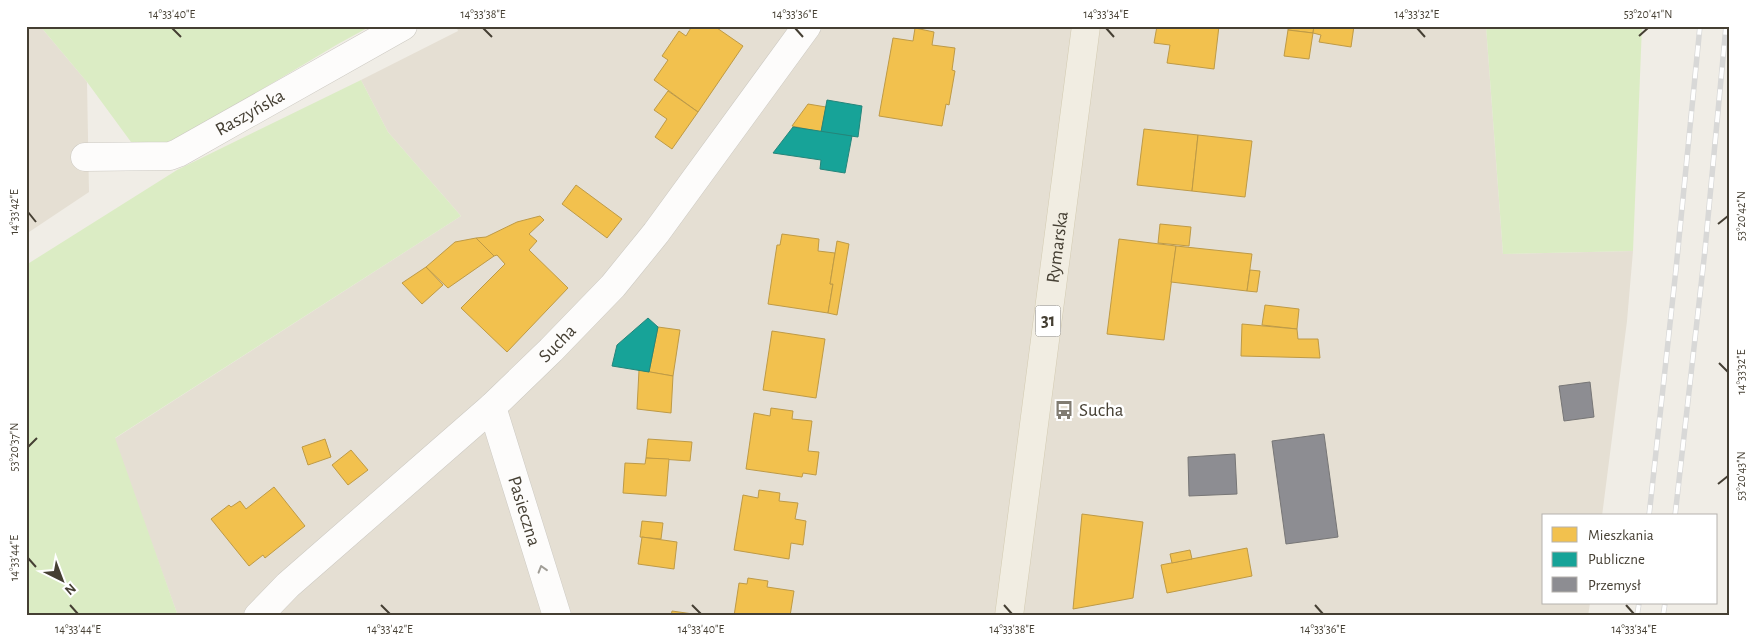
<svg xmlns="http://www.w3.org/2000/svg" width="1755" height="642" viewBox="0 0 1755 642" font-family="'Alegreya Sans',sans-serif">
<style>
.residential{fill:#e5dfd3}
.green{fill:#dbecc4}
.homes{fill:#f2c14e;stroke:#be9a46}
.public{fill:#17a398;stroke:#25857a}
.industry{fill:#8d8d92;stroke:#777676}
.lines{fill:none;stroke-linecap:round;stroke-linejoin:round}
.street-casing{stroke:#ccc9c2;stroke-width:29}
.primary-casing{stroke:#d3cbb2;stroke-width:29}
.street{stroke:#fdfcfb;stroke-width:28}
.primary{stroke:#f1ede2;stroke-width:28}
.rail-casing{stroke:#d8d8d7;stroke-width:5.5}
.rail{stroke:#fff;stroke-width:4;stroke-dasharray:11;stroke-linecap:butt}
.oneway{stroke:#a19e97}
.ticks{fill:none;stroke:#453f33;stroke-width:2}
.labels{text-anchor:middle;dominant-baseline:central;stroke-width:5;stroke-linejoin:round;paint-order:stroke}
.shield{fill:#fff;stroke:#7d7970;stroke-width:1}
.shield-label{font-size:18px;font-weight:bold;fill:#453f33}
.street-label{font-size:19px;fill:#453f33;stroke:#fff}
.poi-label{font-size:19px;fill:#453f33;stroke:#fff;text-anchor:start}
.neatline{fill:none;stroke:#453f33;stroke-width:2}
.ticks-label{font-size:12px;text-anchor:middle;fill:#453f33}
</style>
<rect width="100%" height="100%" fill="#f0ede6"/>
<!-- residential -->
<g class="residential">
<polygon points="26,26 40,26 87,82 89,192 26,234"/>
<polygon points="456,26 1486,26 1503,254 1633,251 1627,321 1602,516 1544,516 1544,603 1590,603 1588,616 178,616 114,439 461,216 388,132 361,80 458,31"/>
</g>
<!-- green -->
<g class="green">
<polygon points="40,26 371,26 338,44 165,147 131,142 87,82"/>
<polygon points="1486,26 1642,26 1633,251 1503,254"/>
<polygon points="361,80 388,132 461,216 115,438 178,616 26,616 26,265 177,170"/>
</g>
<!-- homes -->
<g class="homes">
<polygon points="692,26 718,26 717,28 743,46 698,112 654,80 668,60 662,56 679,31 686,36"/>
<polygon points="1157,26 1219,26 1214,69 1167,63 1170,45 1154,43"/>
<polygon points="1288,26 1314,26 1313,33 1288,30"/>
<polygon points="1314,26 1354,26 1351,47 1319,42 1321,35 1313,33"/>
<polygon points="915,28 934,32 932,45 955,48 952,70 955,71 949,105 946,104 942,126 879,116 893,38 913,41"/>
<polygon points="1288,30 1313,33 1309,59 1284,56"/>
<polygon points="668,91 698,112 672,149 655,137 667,119 654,110"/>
<polygon points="808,104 826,107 821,132 792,126"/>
<polygon points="1144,129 1198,135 1192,191 1137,185"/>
<polygon points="1198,135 1252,141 1245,197 1192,191"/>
<polygon points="576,185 622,219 607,238 562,204"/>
<polygon points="540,216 544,220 529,234 537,241 529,250 568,288 507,352 461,308 505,264 497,255 494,256 476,238 486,237 517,222"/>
<polygon points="1160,224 1191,227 1189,246 1158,243"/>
<polygon points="782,234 819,239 818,251 835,253 830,284 833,284 828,313 768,304 777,245 780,245"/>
<polygon points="476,238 494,256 448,288 426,267 455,242"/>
<polygon points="1119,239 1176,246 1164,340 1107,334"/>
<polygon points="837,241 849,244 837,315 828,313 833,284 830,284"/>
<polygon points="1176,246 1252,254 1247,291 1171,282"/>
<polygon points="426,267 443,285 422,304 402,283"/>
<polygon points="1250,270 1260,271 1257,292 1247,291"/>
<polygon points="1265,305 1299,309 1297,329 1262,325"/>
<polygon points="1242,324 1297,329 1298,339 1318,339 1320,358 1241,356"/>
<polygon points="658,327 680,330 673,376 649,372"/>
<polygon points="772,331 825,339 816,398 763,390"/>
<polygon points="639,370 673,376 671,413 637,409"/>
<polygon points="771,408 793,411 792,419 812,421 808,451 819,452 816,475 803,473 802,477 746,469 754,413 770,416"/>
<polygon points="325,439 331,457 308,465 302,447"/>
<polygon points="648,439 692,442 690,461 646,458"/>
<polygon points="351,450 368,470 348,485 332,465"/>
<polygon points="646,458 669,459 666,496 623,493 625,463 645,464"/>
<polygon points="274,487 305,526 265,558 263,555 249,566 211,519 229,505 231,507 240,501 246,509"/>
<polygon points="759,490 780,493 779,501 798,503 795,519 806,521 803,545 791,543 789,559 734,550 743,495 758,498"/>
<polygon points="1082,514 1143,522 1133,598 1073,609"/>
<polygon points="642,521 663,523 661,539 640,537"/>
<polygon points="642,537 677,542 674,569 638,564"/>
<polygon points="1247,548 1252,576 1167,593 1161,565"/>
<polygon points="1190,550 1192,559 1172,563 1170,554"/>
<polygon points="748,578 768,581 767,587 794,591 790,616 734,616 739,583 747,584"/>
<polygon points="672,611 693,614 693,616 671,616"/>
</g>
<!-- public -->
<g class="public">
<polygon points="827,100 862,106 858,137 821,132"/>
<polygon points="793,127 852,136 845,173 820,169 821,160 773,153"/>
<polygon points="648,318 658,327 649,372 612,366 617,345"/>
</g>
<!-- industry -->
<g class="industry">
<polygon points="1590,382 1594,417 1564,421 1559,386"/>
<polygon points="1324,434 1338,537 1286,544 1272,441"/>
<polygon points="1235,454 1237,494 1189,496 1188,457"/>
</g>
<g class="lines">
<!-- street casing -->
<g class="street-casing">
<g id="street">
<path id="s1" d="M85 157 170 156 178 153 403 26"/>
<path id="s2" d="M492 407 557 616"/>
<path id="s3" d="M258 616 288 585 492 407 551 350 613 286 656 233 807 26"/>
</g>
</g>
<!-- primary casing -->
<g class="primary-casing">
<g id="primary">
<path id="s4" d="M1009 616 1086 26"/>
</g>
</g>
<!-- street -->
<use href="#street" class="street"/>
<!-- primary -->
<use href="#primary" class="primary"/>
<!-- rail casing -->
<g class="rail-casing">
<g id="rail">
<polyline points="1649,516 1676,269 1700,26"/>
<polyline points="1675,516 1705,250 1726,26"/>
<polyline points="1637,616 1639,603"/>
<polyline points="1663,616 1665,603"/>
</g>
</g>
<!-- rail -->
<use href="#rail" class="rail"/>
</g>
<!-- one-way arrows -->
<defs><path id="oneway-chevron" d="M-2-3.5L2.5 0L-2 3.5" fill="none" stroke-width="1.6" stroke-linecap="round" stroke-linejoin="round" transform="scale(1.25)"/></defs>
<use class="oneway" href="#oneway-chevron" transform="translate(542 569) rotate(-107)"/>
<!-- ticks -->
<path class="ticks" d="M172 28 181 37M483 28 492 37M795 28 803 37M1106 28 1114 37M1417 28 1425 37M1639 36 1648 28M28 212 36 222M1718 224 1728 216M1719 363 1728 372M28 447 37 438M1718 484 1728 476M28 558 36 567M70 605 78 614M381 605 390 614M692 605 701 614M1004 605 1012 614M1315 605 1323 614M1626 605 1634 614"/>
<!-- icons -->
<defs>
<g id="bus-bare" transform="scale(1.5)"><path d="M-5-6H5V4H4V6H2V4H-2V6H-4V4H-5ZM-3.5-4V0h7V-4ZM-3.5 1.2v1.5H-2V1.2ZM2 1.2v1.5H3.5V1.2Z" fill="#817c72" stroke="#fff" stroke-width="2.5" paint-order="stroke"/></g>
</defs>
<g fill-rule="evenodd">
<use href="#bus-bare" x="1064" y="410"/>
</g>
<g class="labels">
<!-- shield labels -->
<rect class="shield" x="1035.5" y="305.5" width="25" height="31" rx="4"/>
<g class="shield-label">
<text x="1048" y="321">31</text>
</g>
<!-- street labels -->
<g class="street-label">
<text stroke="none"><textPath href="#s1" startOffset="176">Raszyńska</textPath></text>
<text stroke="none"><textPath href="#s4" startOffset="372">Rymarska</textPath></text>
<text stroke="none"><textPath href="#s3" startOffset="405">Sucha</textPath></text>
<text stroke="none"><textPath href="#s2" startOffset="109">Pasieczna</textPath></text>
</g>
<!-- poi labels -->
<g class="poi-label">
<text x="1079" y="410">Sucha</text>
</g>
</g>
<!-- border -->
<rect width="1755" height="642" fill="none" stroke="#ffffff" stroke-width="55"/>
<!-- legend -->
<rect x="1542" y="514" width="175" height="90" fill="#ffffff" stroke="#b5b2ad"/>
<rect x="1552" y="527" width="25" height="15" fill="#f2c14e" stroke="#b5b2ad"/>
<text x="1588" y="540" font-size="15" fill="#453f33">Mieszkania</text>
<rect x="1552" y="552" width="25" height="15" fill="#17a398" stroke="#b5b2ad"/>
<text x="1588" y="564" font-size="15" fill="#453f33">Publiczne</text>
<rect x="1552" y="577" width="25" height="15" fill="#8d8d92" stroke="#b5b2ad"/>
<text x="1588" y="590" font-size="15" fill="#453f33">Przemysł</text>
<!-- north arrow -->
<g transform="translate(62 580) rotate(138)" stroke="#ffffff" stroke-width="4" paint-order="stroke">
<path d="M0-4L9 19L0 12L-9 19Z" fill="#453f33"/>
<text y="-8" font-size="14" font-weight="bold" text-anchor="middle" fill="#453f33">N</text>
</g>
<rect x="28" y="28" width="1700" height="586" class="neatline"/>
<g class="ticks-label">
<text x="172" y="18">14°33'40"E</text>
<text x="483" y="18">14°33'38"E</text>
<text x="795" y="18">14°33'36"E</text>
<text x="1106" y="18">14°33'34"E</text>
<text x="1417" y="18">14°33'32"E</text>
<text x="1648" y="18">53°20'41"N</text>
<text transform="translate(14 212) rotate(-90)" y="4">14°33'42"E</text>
<text transform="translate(1741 216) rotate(-90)" y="4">53°20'42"N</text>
<text transform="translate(1741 372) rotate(-90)" y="4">14°33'32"E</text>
<text transform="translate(14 447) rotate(-90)" y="4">53°20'37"N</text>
<text transform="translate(1741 476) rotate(-90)" y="4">53°20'43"N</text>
<text transform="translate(14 558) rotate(-90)" y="4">14°33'44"E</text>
<text x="78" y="633">14°33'44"E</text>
<text x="390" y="633">14°33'42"E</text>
<text x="701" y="633">14°33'40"E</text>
<text x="1012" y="633">14°33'38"E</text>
<text x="1323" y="633">14°33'36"E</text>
<text x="1634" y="633">14°33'34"E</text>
</g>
</svg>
